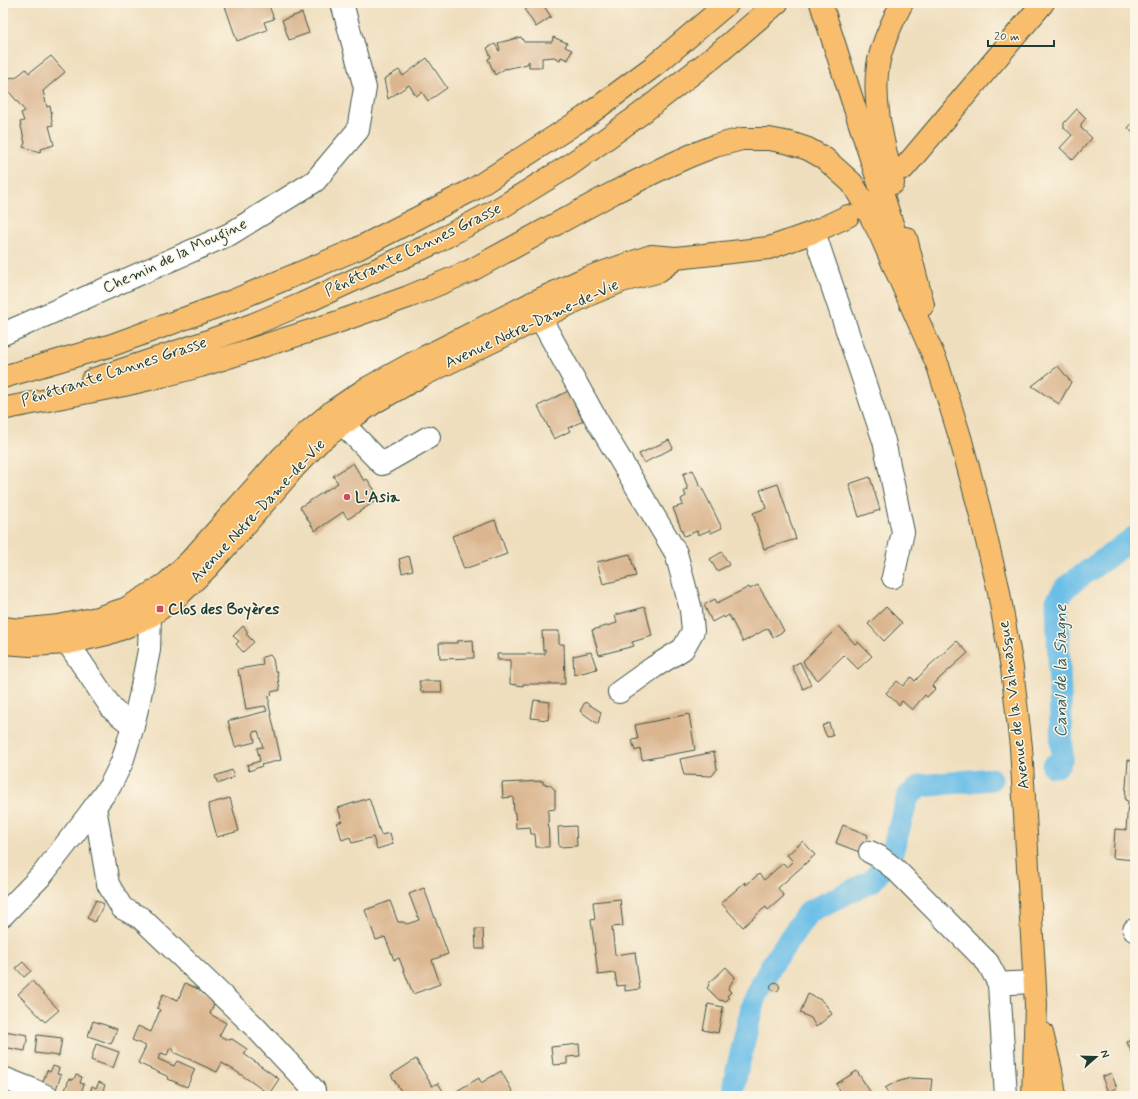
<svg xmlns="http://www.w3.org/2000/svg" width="1138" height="1099" viewBox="0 0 1138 1099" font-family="Mynerve,sans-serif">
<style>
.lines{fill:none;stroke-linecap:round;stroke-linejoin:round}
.canal{stroke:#6bbee7;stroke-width:23}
.building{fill:#dab58f}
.minor-casing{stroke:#3e5549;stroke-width:24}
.major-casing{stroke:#3e5549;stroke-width:24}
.highway-casing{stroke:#3e5549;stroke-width:24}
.minor{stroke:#fff;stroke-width:22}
.major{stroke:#f9be6d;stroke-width:22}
.highway{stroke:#f9be6d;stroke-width:22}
.poi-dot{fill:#d1495b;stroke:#fcf5e5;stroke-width:1.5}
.labels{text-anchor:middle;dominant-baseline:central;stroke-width:3;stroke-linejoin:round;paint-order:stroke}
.street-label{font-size:16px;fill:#1f3d34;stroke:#fcf5e5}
.poi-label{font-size:16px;font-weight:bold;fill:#1f3d34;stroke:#fcf5e5;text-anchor:start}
.water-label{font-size:17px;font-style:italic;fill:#325d61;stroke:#fcf5e5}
</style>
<rect width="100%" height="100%" fill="#fcf5e5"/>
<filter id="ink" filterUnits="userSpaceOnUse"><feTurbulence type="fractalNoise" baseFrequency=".025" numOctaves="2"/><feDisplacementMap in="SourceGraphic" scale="8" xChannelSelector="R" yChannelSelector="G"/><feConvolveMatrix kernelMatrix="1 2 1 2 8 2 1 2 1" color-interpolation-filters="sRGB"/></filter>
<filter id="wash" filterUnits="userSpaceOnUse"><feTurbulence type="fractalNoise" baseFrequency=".012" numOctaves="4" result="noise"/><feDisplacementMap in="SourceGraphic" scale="16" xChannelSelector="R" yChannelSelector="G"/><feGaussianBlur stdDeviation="0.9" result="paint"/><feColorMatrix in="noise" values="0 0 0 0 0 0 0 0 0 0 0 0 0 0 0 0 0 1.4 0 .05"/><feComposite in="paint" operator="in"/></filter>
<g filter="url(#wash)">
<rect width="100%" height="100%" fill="#efdebd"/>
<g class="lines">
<!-- canal -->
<g class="canal">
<polyline points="1053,766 1057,766 1062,757 1057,601 1066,587 1135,537"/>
<polyline points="732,1096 736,1074 754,999 771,966 808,912 872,881 891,857 908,796 921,786 991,779"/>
</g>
</g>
<g id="blocks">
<!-- building -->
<g class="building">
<polygon points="224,3 268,3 274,19 264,22 267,30 237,41"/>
<polygon points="537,3 542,3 551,17 536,27 525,10"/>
<polygon points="302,13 309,33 289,40 282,20"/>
<polygon points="521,37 524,42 552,42 553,37 567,43 565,47 572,50 568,60 561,57 560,60 554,57 542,58 542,67 529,67 529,61 527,64 506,69 506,68 495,75 488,59 491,57 487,48 495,44 499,51 500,50 498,43"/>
<polygon points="51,56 65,72 43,91 47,107 50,106 52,116 51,116 53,125 49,126 54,145 41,149 40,152 23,147 25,143 20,122 24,121 21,113 25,111 6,88 11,77 15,78 26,69 29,73"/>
<polygon points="427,58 447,88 428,101 422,92 416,96 409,85 388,99 384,79 399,70 403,76"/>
<polygon points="1077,109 1086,118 1081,124 1081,128 1092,138 1073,160 1060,148 1072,135 1064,128 1064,123"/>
<polygon points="1135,120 1135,135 1128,128"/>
<polygon points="1058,366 1071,382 1059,404 1032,386"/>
<polygon points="568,391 583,421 568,428 570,431 554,439 538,406"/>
<polygon points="669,440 673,448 644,463 639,454"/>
<polygon points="353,463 364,481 367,479 380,498 348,519 343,512 315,531 300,507 338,483 333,476"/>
<polygon points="693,470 700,486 701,486 722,528 711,533 710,530 698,535 697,531 684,536 673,508 683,505 681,499 686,496 684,491 688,490 683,474"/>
<polygon points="870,477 880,510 859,517 849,484"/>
<polygon points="778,484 796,539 764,549 753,513 766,508 760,490"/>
<polygon points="495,520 507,554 464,569 452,536"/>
<polygon points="722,552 729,565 717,571 710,559"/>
<polygon points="630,554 636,576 603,584 597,562"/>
<polygon points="409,556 413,570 402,573 399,559"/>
<polygon points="758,585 771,607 772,607 784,631 773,637 768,628 743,642 729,615 724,618 723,616 712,622 704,605 715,599 717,603 749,587 750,589"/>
<polygon points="645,607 652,636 632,642 634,646 599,655 592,630 617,623 615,615"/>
<polygon points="886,607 902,623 884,641 868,624"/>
<polygon points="243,626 248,632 246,634 254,642 243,652 236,644 239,641 233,636"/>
<polygon points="839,626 855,644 858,642 872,656 858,669 844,655 818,680 806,667 803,661"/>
<polygon points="542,631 559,631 559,644 564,644 565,684 523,684 523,686 510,684 510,660 498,660 497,654 545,654 545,649 543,650"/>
<polygon points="473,640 474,658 440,659 439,643 457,643 457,641"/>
<polygon points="957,641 968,653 941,677 932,686 935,689 927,697 925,695 912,710 902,701 899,705 886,693 897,681 903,686 911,677 915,681 930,665"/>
<polygon points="591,652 597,669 574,675 573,656"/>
<polygon points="270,655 273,659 275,671 277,671 280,690 271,692 272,695 269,696 269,705 281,760 261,765 262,766 249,771 247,765 260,761 257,748 263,747 258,731 253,732 255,742 235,747 228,721 267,711 265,706 246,709 240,675 239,676 238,669 263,665 262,657"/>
<polygon points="800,662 811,685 803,689 792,666"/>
<polygon points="419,681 441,681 442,692 421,692"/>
<polygon points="534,700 550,702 548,720 531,718"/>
<polygon points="585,702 601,712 598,724 580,711"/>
<polygon points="689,714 695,750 642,760 640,749 635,751 632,740 638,739 635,725"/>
<polygon points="829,723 833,736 827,737 822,726"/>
<polygon points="714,752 717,769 712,776 684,775 680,759"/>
<polygon points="1128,760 1135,761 1134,860 1113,858 1115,829 1126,830 1128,801 1125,800"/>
<polygon points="232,770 234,777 218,784 215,776"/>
<polygon points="543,781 543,784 550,785 555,790 555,809 548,810 549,847 536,847 535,834 531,834 530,827 516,828 515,813 514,813 513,797 503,798 502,783"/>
<polygon points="230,798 239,831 217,837 208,804"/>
<polygon points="369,798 381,835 390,833 393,844 377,849 373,837 352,843 350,837 342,840 337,823 342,821 338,808"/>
<polygon points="843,825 868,835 862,853 836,843"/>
<polygon points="576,826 577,846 559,847 558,827"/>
<polygon points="803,841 815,855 778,888 784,896 768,910 766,907 762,910 743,927 721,903 745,882 746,885 759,874 764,880 783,863 787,867 793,861 787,855"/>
<polygon points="424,888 448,954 432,960 440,984 413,994 399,958 394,960 385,937 376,940 365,910 390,901 398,922 403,922 407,924 419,920 409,894"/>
<polygon points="620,899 623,926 612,927 615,955 635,952 640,989 625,991 625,985 617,986 615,973 598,975 591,920 595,919 593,902"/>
<polygon points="96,900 104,904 95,922 87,918"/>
<polygon points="475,929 483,929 484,949 476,949"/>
<polygon points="23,962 31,971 24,977 16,968"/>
<polygon points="726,967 735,977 728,989 731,992 727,996 729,998 726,1001 719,1000 707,988 709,985 708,984"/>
<polygon points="32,981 59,1010 45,1022 18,994"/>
<circle cx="775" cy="987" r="4.5"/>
<polygon points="185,983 212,996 215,1001 210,1014 226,1023 219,1036 229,1040 232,1039 247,1049 244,1054 279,1079 269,1094 234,1070 222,1063 217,1072 173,1052 174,1050 170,1048 167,1055 161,1053 158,1059 174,1066 177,1061 195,1069 187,1087 168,1079 169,1077 138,1063 146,1046 132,1040 138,1026 151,1032 160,1010 157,1008 163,994 178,1000"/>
<polygon points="808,994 821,1000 826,1005 832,1014 816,1027 811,1018 800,1013"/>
<polygon points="708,1004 723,1007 718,1033 703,1030"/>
<polygon points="93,1021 117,1029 111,1044 88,1036"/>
<polygon points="4,1031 28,1035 25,1051 3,1047"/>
<polygon points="37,1035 62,1038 59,1056 35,1053"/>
<polygon points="1135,1038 1135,1060 1127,1042"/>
<polygon points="96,1044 119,1052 113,1068 91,1060"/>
<polygon points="579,1044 580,1056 567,1057 567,1064 553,1065 551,1047"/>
<polygon points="416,1059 432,1086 438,1083 446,1096 404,1096 391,1075"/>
<polygon points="53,1066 59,1068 57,1074 61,1075 55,1092 41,1087 47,1070 50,1072"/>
<polygon points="501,1071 515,1096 458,1096 455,1092 479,1078 481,1083"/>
<polygon points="857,1071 858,1073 873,1096 844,1096 836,1084"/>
<polygon points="1111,1073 1117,1088 1108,1092 1102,1077"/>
<polygon points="76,1075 82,1077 80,1083 84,1084 80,1096 63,1096 69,1079 73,1080"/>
<polygon points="910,1078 932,1079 930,1096 890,1096 885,1088 894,1083"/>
<polygon points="99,1082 105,1085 103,1090 107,1092 105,1096 89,1096 92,1086 96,1088"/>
<polygon points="118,1093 126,1096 117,1096"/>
</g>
</g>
</g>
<g filter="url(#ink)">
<use href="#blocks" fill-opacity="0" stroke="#3e5549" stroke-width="1"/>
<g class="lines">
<!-- minor casing -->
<g class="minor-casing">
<g id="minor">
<polyline points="814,232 884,441 903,532 893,577"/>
<polyline points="532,303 596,419 676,553 691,610 693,631 683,649 654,667 619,692"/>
<polyline points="3,334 230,234 315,181 358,130 365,88 342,3"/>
<polyline points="333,411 343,424 382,464 429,437"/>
<polyline points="60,628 68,643 113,710 133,726"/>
<polyline points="95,807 108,884 122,908 141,918 255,1027 314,1090"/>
<polyline points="870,852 878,856 896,870 988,963 999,984 1006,1096"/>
<polyline points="3,915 42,875 87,817 110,786 122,762 133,726 140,696 149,650 150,616 147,600"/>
<polyline points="1134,930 1135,930"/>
<polyline points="999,984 1012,983 1034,982"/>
<polyline points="3,1078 31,1089 46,1096"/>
</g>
</g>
<!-- major casing -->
<g class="major-casing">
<g id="major">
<polyline points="904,168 1043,3"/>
<polyline points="938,366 960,437 979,508 998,587 1012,668 1021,747 1036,1005 1033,1096"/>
<polyline points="3,628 19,630 59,626 97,618 125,609 147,596 167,583 190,561 281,458 309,431 333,411 364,390 413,363 532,303 584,279 651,256 676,258 769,248 814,232 848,216"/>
<polyline points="3,643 30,645 68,643 107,634 121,629 150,616 179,595 209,566 240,531 295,467 319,442 343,424 375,402 421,376 588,295 622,281 657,272 676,258"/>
<polyline points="1042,1033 1051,1070 1055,1096"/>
</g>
</g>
<!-- highway casing -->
<g class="highway-casing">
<g id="highway">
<polyline points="821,3 902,255"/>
<path d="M893 183C884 145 872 105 878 65 882 43 892 22 902 3"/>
<polyline points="906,238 923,305"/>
<polyline points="3,377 112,345 235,300 357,249 474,189 585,117 654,66 728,3"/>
<polyline points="92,380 200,344 254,324 302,304 434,243 500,208 567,167 639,115 715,56 777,3"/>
<polyline points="7,408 124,385 166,375 200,366 332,324 408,297 470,271 613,193 665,167 692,155 715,146 742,139 769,139 790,143 808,149 824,158 852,183 861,198 880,234 938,366"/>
</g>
</g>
<!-- minor -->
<use href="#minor" class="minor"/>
<!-- major -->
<use href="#major" class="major"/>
<!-- highway -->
<use href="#highway" class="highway"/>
</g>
</g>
<!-- markers -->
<g class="poi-dot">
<circle cx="347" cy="497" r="4"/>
<rect x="156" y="605" width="8" height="8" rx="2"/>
</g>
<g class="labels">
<!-- street labels -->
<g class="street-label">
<text transform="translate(413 250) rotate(-26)">Pénétrante Cannes Grasse</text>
<text transform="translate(175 256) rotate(-25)">Chemin de la Mougine</text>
<text transform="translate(532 324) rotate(-25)">Avenue Notre-Dame-de-Vie</text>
<text transform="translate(114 372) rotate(-18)">Pénétrante Cannes Grasse</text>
<text transform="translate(258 511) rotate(-47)">Avenue Notre-Dame-de-Vie</text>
<text transform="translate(1014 705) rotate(-97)">Avenue de la Valmasque</text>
</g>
<!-- poi labels -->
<g class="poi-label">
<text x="355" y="497">L'Asia</text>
<text x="168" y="609">Clos des Boyères</text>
</g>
<!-- water labels -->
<g class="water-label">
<text transform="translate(1061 671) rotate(-90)">Canal de la Siagne</text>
</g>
</g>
<!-- margin -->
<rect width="1138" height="1099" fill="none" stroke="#fcf5e5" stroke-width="16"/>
<!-- north arrow -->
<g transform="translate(1096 1057) rotate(70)" stroke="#fcf5e5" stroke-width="3" paint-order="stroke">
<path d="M0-3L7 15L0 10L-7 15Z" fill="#1f3d34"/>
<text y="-6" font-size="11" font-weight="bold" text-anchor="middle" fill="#1f3d34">N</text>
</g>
<!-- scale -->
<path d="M988 40v6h66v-6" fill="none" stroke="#1f3d34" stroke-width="2"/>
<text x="994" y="40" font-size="12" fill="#1f3d34" stroke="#fcf5e5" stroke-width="3" paint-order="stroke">20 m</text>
</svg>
